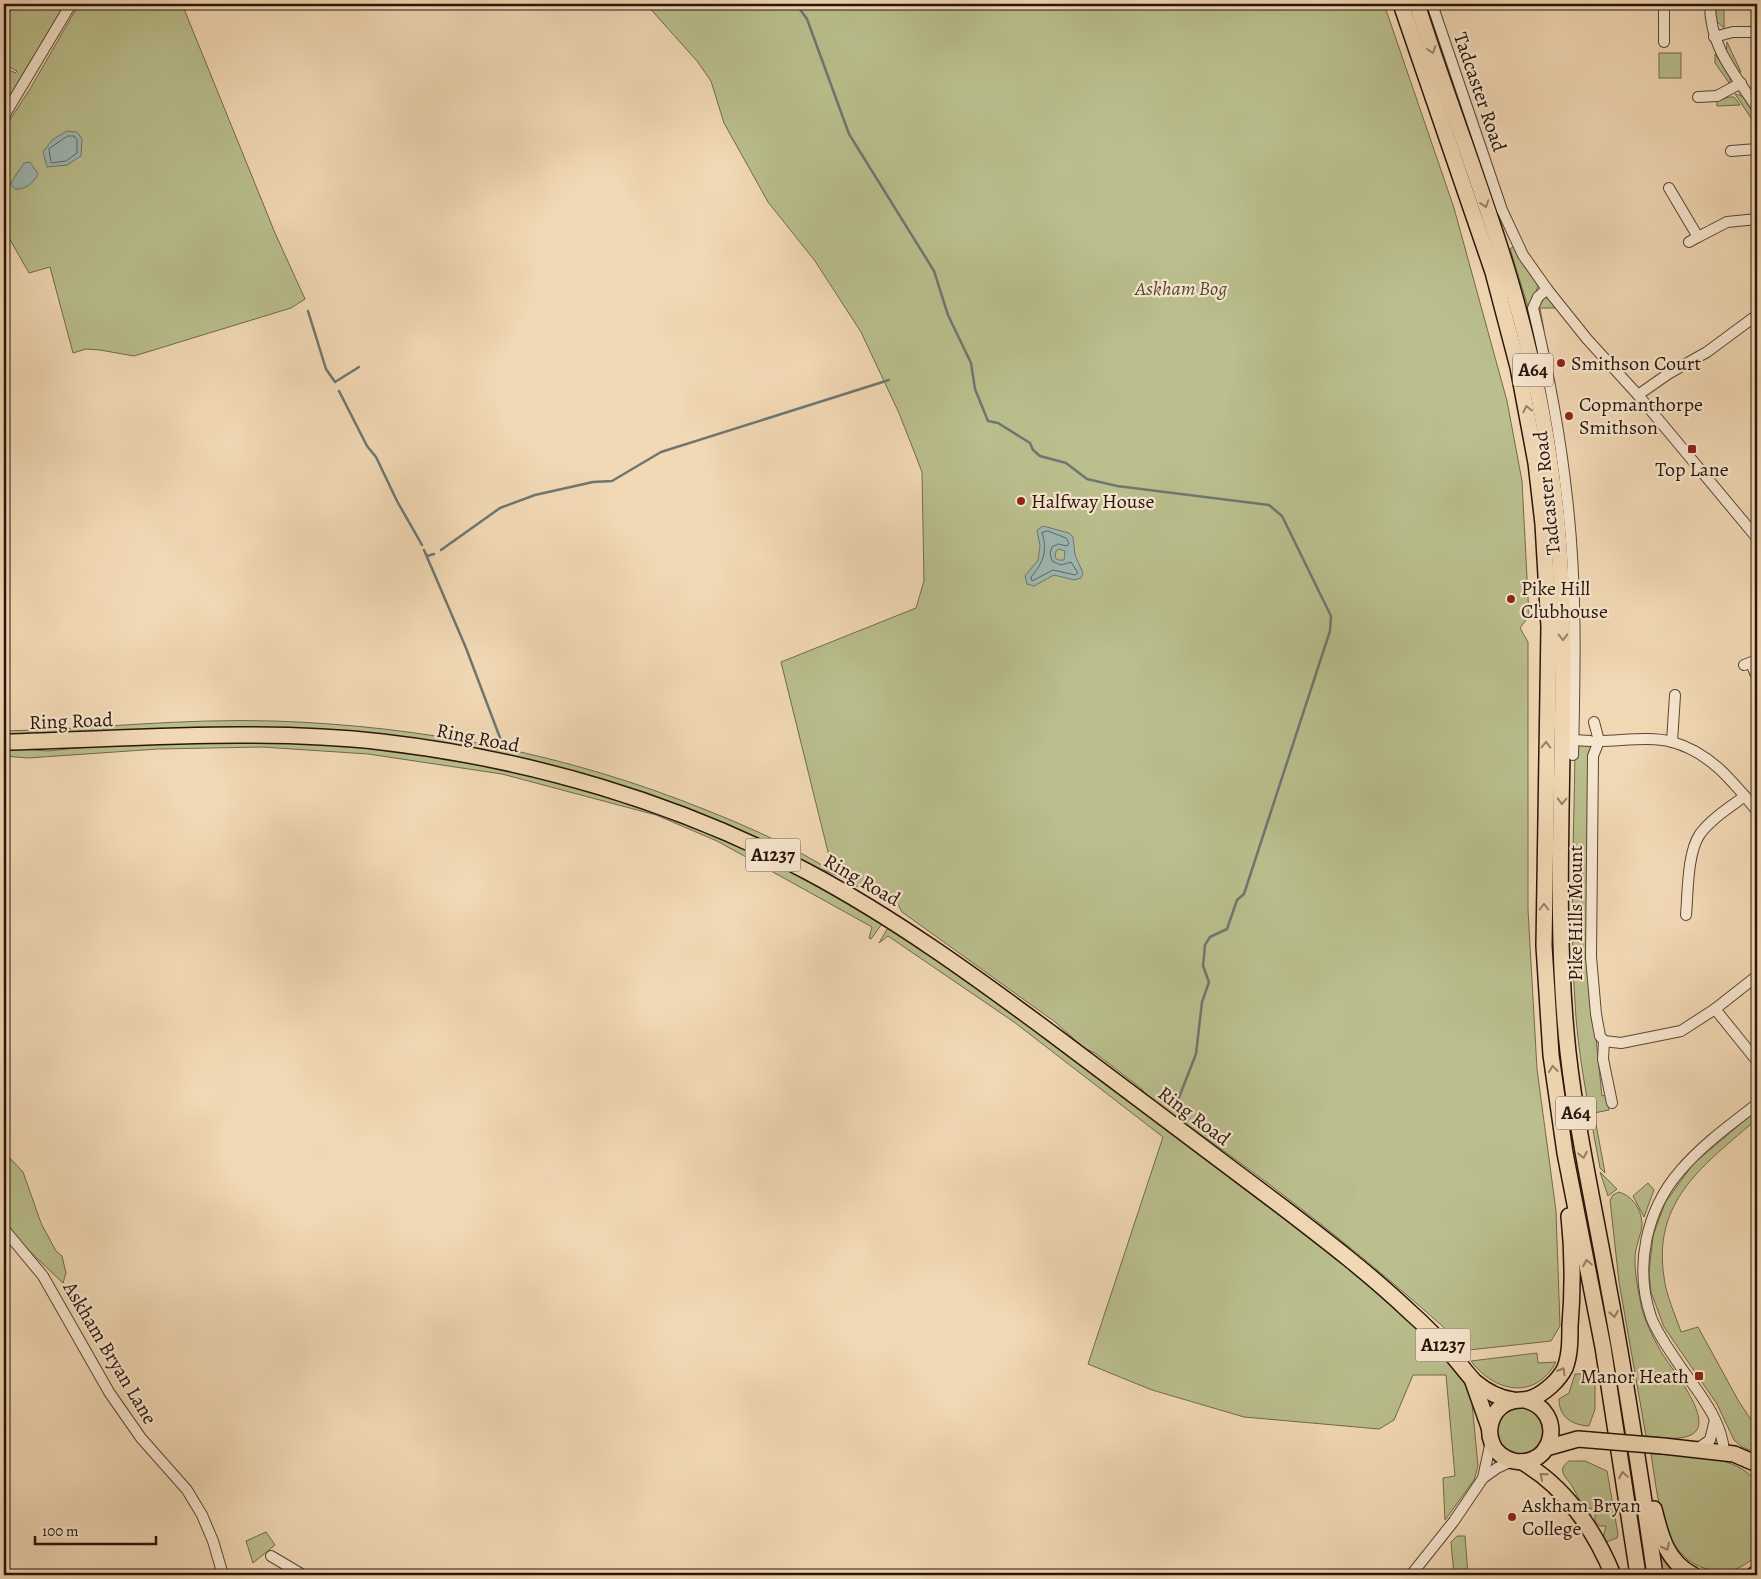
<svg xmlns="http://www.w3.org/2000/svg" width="1761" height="1579" viewBox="0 0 1761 1579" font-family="Alegreya,serif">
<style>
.green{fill:#babf8d;stroke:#716a4c}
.water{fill:#9db9b5;stroke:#6e7771;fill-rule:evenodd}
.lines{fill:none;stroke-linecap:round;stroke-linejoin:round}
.shore{stroke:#626760;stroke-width:1}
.stream{stroke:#6e7771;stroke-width:2.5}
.minor-casing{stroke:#5a4636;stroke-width:12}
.highway-casing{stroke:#28150b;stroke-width:18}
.minor{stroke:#f7e6cf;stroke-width:10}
.highway{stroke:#f2d9b5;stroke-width:15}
.highway-bridge-casing{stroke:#28150b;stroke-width:18;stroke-linecap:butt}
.highway-bridge{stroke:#f2d9b5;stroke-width:15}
.oneway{stroke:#978168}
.poi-dot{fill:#8f2418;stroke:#f7e6cf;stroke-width:2}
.labels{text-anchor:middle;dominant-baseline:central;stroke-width:4.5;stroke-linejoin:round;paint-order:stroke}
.shield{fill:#f7e6cf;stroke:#665446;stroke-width:1}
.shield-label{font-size:19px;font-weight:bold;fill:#28150b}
.street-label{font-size:20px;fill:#28150b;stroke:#f7e6cf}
.park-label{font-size:20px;font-style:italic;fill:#544832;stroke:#f7e6cf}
.poi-label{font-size:20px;fill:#28150b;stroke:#f7e6cf;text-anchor:start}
</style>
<rect width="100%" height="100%" fill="#f2d9b5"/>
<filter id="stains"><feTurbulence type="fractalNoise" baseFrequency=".004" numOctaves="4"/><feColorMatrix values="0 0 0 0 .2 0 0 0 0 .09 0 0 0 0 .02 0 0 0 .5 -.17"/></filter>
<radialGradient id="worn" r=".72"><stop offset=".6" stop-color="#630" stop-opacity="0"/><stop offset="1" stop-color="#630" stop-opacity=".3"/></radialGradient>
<!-- green -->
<g class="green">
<polygon points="4,4 67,4 4,111 4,67 15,73 17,71 4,64"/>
<polygon points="79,4 182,4 275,233 305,299 291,308 134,356 100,350 86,349 73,353 50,267 29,273 8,236 9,232 4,221 4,129 30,89"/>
<path d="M646 4H1384L1454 208 1507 401 1522 481 1529 616 1520 628 1528 642V910L1537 1069 1556 1211 1560 1326 1551 1341 1469 1350C1368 1258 1260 1173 1146 1097L1142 1089 1095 1053 1084 1048 1055 1022 902 912 896 901C867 897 845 875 816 868L672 805 374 737H4V731C94 729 184 718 274 721 423 726 568 754 706 810 749 827 794 847 833 872L781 662 916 608 924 581 922 472 899 413 861 332 815 261 768 202 724 123 711 81 697 61Z"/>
<polygon points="1715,4 1724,4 1724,28 1715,20"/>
<polygon points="1727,42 1741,72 1739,72 1726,54"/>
<rect x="1659" y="53" width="22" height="25"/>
<polygon points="1715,54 1730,75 1730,84 1715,63"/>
<path d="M1735 94C1750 96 1757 114 1757 127Z"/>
<polygon points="1729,97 1734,97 1740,105 1717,106 1717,101"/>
<polygon points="1514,246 1538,286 1529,310 1510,249"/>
<path d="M1545 297 1548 298 1555 308H1540L1544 330 1542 328C1539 316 1535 306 1545 297Z"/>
<path d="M262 742C297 743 333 743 368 747 491 758 616 792 730 841 783 864 833 893 884 921L871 939 869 938 872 927 717 841 656 815 502 774 368 754 262 747 158 749 28 758 4 756V748L48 751 115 744Z"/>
<path d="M1581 744 1594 745 1591 990 1602 1096 1606 1095 1609 1110 1594 1113 1605 1173 1600 1168C1591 1118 1580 1068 1576 1018 1569 929 1574 840 1575 751Z"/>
<polygon points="889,926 1003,1004 1346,1264 1409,1321 1459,1374 1471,1393 1478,1466 1474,1480 1445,1520 1443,1478 1455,1476 1446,1375 1413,1375 1394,1420 1379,1429 1244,1417 1152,1390 1088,1364 1163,1137 1014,1022 888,936 879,943"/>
<path d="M1757 1110V1119C1705 1164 1652 1200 1664 1277 1666 1295 1675 1314 1681 1332L1698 1327 1738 1400 1757 1429V1453L1742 1447 1734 1440 1717 1404 1664 1327 1651 1292 1649 1273 1653 1236 1665 1203 1693 1164Z"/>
<polygon points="4,1152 23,1172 41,1223 56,1251 62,1256 66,1273 63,1283 21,1243 4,1222"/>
<polygon points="1600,1172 1617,1189 1608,1196"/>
<polygon points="1648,1183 1654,1190 1644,1217 1633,1196"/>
<path d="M1619 1192C1632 1196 1641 1208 1642 1223 1643 1231 1634 1248 1635 1260 1635 1275 1638 1290 1641 1305 1644 1320 1653 1337 1660 1350 1668 1365 1718 1422 1691 1435 1679 1441 1659 1437 1646 1436L1619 1282 1610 1200 1613 1195Z"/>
<path d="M1537 1353 1538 1363 1556 1362C1535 1401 1494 1392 1471 1361Z"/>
<path d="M1575 1374H1584L1595 1384V1409L1589 1426C1572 1425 1559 1417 1559 1399L1569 1393Z"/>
<circle cx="1520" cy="1431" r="23"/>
<path d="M1651 1454C1684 1456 1737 1453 1757 1483L1756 1556C1742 1568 1730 1574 1711 1570 1660 1560 1658 1495 1651 1454Z"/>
<path d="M1569 1461H1585L1607 1471 1618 1534 1617 1538 1606 1542 1603 1538 1606 1526H1600L1595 1522V1514L1592 1509C1580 1507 1578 1495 1572 1486 1566 1477 1556 1470 1569 1461Z"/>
<polygon points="266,1532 275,1545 253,1563 246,1541"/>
<polygon points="1457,1536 1465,1536 1468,1575 1454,1575 1451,1542"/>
<polygon points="1662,1553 1682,1575 1661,1575 1658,1555"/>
</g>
<!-- water -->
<g class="water">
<polygon points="67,131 77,132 82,139 81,156 67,165 47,167 43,152 52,140"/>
<path d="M30 162 38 174C34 183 25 190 15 189L11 184 12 181 24 163Z"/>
<path d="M1043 526 1069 533 1073 537 1075 555 1083 573 1081 578 1074 580 1054 575 1034 586 1027 584 1025 576 1038 560 1040 546 1037 530ZM1059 549 1065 551 1064 560H1058L1055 557 1056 551Z"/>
</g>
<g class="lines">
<!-- shore -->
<g class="shore">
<polygon points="68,136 74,136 77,140 77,153 66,161 51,163 49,149"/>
<path d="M1048 531 1066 538 1069 543 1067 546 1058 544 1052 547 1050 553 1052 561 1061 565 1071 562 1078 573 1075 575 1053 570 1032 581 1031 577C1043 563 1048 551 1042 533Z"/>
</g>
<!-- stream -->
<g class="stream">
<polyline points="796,4 807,19 849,134 934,271 948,315 971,363 975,389 988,421 998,423 1030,443 1033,450 1040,456 1066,463 1087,479 1117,486 1269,505 1282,516 1331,616 1330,631 1244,894 1237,900 1227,929 1210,937 1205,945 1203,966 1209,982 1202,1002 1196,1054 1176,1105"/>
<polyline points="308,311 326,369 335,382 359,367"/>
<polyline points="339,391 367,446 376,457 397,501 422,545"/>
<polyline points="424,550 466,648 502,743"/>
<polyline points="441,550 500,508 535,495 593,482 612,481 661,452 889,380"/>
<polyline points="427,556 434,554"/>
</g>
<!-- minor casing -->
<g class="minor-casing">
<g id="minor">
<polyline points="1432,4 1502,210 1523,255 1547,289 1587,339 1638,395 1757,538"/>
<path d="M1710 4C1710 47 1734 73 1757 108"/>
<polyline points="1714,37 1733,32 1757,32"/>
<polyline points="1664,42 1664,4"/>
<polyline points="1698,97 1717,96 1741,83"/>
<polyline points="4,116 71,4"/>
<polyline points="1731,151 1757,149"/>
<polyline points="1669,188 1698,237 1727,222 1757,219"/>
<polyline points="1689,242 1698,237"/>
<path d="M1547 289 1538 297 1533 308C1548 370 1560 433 1567 498 1577 583 1575 669 1573 755"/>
<polyline points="1638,395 1668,374 1707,352 1757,315"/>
<polyline points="1751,663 1755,673"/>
<polyline points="1744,665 1757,660"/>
<polyline points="1594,722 1599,741 1593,756 1591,957 1596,1014 1600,1036 1604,1041 1603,1059 1612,1103"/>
<polyline points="1574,740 1590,741"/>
<path d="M1599 741C1622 741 1650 736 1672 742 1710 752 1733 782 1757 811"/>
<polyline points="1672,742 1675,695"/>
<path d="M1686 915C1688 893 1687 853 1700 834 1711 819 1730 807 1745 796"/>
<polyline points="1715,1009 1757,1061"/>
<polyline points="1604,1041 1621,1043 1681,1031 1715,1009 1757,976"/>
<polyline points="4,1229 43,1276 109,1392 141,1438 187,1490 202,1515 213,1541 223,1575"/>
<polyline points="1697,1449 1710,1440 1715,1420"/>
<path d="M1724 1452C1722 1418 1696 1390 1678 1363 1668 1348 1657 1333 1651 1317 1634 1267 1646 1210 1680 1171 1702 1145 1731 1124 1757 1104"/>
<polyline points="1483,1478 1491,1441"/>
<polyline points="271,1556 303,1575"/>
<polyline points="1411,1575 1454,1521 1483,1478 1497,1468 1512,1461"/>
</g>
</g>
<!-- highway casing -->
<g class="highway-casing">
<g id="highway">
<polyline points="1401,4 1493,272 1518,367 1536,463 1543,524 1549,627 1544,946 1551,1055 1565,1153 1603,1347 1638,1575"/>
<path d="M1417 4C1445 93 1480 181 1507 270 1532 352 1549 437 1557 522 1573 698 1549 876 1568 1052 1577 1132 1595 1211 1609 1290 1627 1385 1641 1480 1655 1575"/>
<path d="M4 742C129 739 257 728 382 742 529 759 677 802 808 872 894 918 973 975 1051 1033 1129 1091 1207 1150 1285 1209 1328 1242 1371 1275 1411 1313 1426 1326 1440 1341 1453 1356 1460 1364 1467 1374 1475 1382 1487 1392 1498 1398 1513 1400"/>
<polyline points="1472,1379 1489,1427"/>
<path d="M1525 1400C1567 1411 1554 1469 1514 1461 1504 1459 1495 1452 1492 1443 1485 1425 1495 1405 1513 1401 1519 1399 1525 1401 1532 1398 1545 1393 1559 1380 1565 1368 1570 1355 1570 1340 1570 1326 1573 1289 1573 1253 1569 1216"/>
<polyline points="1663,1446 1734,1454 1757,1464"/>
<polyline points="1546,1448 1578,1439 1590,1440"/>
<path d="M1522 1462C1565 1486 1595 1531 1613 1575"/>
<path d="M1654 1509C1661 1536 1666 1561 1693 1575"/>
<polyline points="1754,1575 1757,1573"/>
</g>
</g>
<!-- minor -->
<use href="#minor" class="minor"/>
<!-- highway -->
<use href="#highway" class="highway"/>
<!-- highway-bridge casing -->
<g class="highway-bridge-casing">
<polyline id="highway-bridge" points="1590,1440 1663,1446"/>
</g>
<!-- highway-bridge -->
<use href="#highway-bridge" class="highway-bridge"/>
</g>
<!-- one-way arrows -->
<defs><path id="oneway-chevron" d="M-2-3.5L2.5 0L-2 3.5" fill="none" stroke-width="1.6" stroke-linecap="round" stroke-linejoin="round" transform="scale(1.25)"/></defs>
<g class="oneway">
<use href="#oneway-chevron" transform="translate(1432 50) rotate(72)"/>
<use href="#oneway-chevron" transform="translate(1485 204) rotate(71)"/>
<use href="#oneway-chevron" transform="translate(1527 409) rotate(-102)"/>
<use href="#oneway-chevron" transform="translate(1563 637) rotate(89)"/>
<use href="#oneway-chevron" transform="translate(1546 745) rotate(-89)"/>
<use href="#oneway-chevron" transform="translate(1562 801) rotate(91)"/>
<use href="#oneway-chevron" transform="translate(1544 907) rotate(-90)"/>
<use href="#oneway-chevron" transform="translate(1553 1069) rotate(-97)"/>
<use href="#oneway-chevron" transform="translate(1583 1155) rotate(79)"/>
<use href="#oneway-chevron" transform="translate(1587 1263) rotate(-101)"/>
<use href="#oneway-chevron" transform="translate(1614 1314) rotate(80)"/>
<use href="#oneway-chevron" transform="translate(1562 1371) rotate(-60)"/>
<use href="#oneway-chevron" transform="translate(1623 1475) rotate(-99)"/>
<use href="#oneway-chevron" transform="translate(1543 1476) rotate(-140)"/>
<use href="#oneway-chevron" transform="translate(1666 1547) rotate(64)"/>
</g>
<!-- markers -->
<g class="poi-dot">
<circle cx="1561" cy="363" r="5"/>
<circle cx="1569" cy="416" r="5"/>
<rect x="1687" y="444" width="10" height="10" rx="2.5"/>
<circle cx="1021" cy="501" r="5"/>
<circle cx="1511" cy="599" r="5"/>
<rect x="1694" y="1371" width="10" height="10" rx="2.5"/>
<circle cx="1512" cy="1517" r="5"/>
</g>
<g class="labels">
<!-- shield labels -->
<g class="shield">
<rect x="1513" y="353.5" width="40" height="33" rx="4"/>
<rect x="745.5" y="838.5" width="55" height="33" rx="4"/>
<rect x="1556" y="1096.5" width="40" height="33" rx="4"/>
<rect x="1415.5" y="1328.5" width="55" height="33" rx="4"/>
</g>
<g class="shield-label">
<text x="1533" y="370">A64</text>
<text x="773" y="855">A1237</text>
<text x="1576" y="1113">A64</text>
<text x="1443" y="1345">A1237</text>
</g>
<!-- street labels -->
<g class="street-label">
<text transform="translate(1480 92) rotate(71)">Tadcaster Road</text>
<text transform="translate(1547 493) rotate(-96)">Tadcaster Road</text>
<text transform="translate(71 721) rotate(-2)">Ring Road</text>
<text transform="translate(478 738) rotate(11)">Ring Road</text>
<text transform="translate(862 880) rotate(30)">Ring Road</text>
<text transform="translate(1575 913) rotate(-90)">Pike Hills Mount</text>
<text transform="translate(1194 1116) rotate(37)">Ring Road</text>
<text transform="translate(110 1353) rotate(59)">Askham Bryan Lane</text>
</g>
<!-- park labels -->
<g class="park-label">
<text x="1181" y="288">Askham Bog</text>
</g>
<!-- poi labels -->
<g class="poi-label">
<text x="1571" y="363">Smithson Court</text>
<text x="1579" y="404">Copmanthorpe<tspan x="1579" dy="23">Smithson</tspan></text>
<text x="1692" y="469" text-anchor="middle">Top Lane</text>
<text x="1031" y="501">Halfway House</text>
<text x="1521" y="588">Pike Hill<tspan x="1521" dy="23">Clubhouse</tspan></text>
<text x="1689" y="1376" text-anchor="end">Manor Heath</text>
<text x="1522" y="1505">Askham Bryan<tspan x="1522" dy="23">College</tspan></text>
</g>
</g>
<!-- margin -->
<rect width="1761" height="1579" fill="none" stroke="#f2d9b5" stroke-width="20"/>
<rect x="5" y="5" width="1751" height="1569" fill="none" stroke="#28150b" stroke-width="2.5"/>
<rect x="10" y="10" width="1741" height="1559" fill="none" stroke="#28150b"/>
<!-- scale -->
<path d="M35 1536v8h121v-8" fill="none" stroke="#28150b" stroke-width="2.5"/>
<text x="42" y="1536" font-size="15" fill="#28150b" stroke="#f7e6cf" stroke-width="4" paint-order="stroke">100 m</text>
<rect width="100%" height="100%" filter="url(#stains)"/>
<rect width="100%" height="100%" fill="url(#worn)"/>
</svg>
